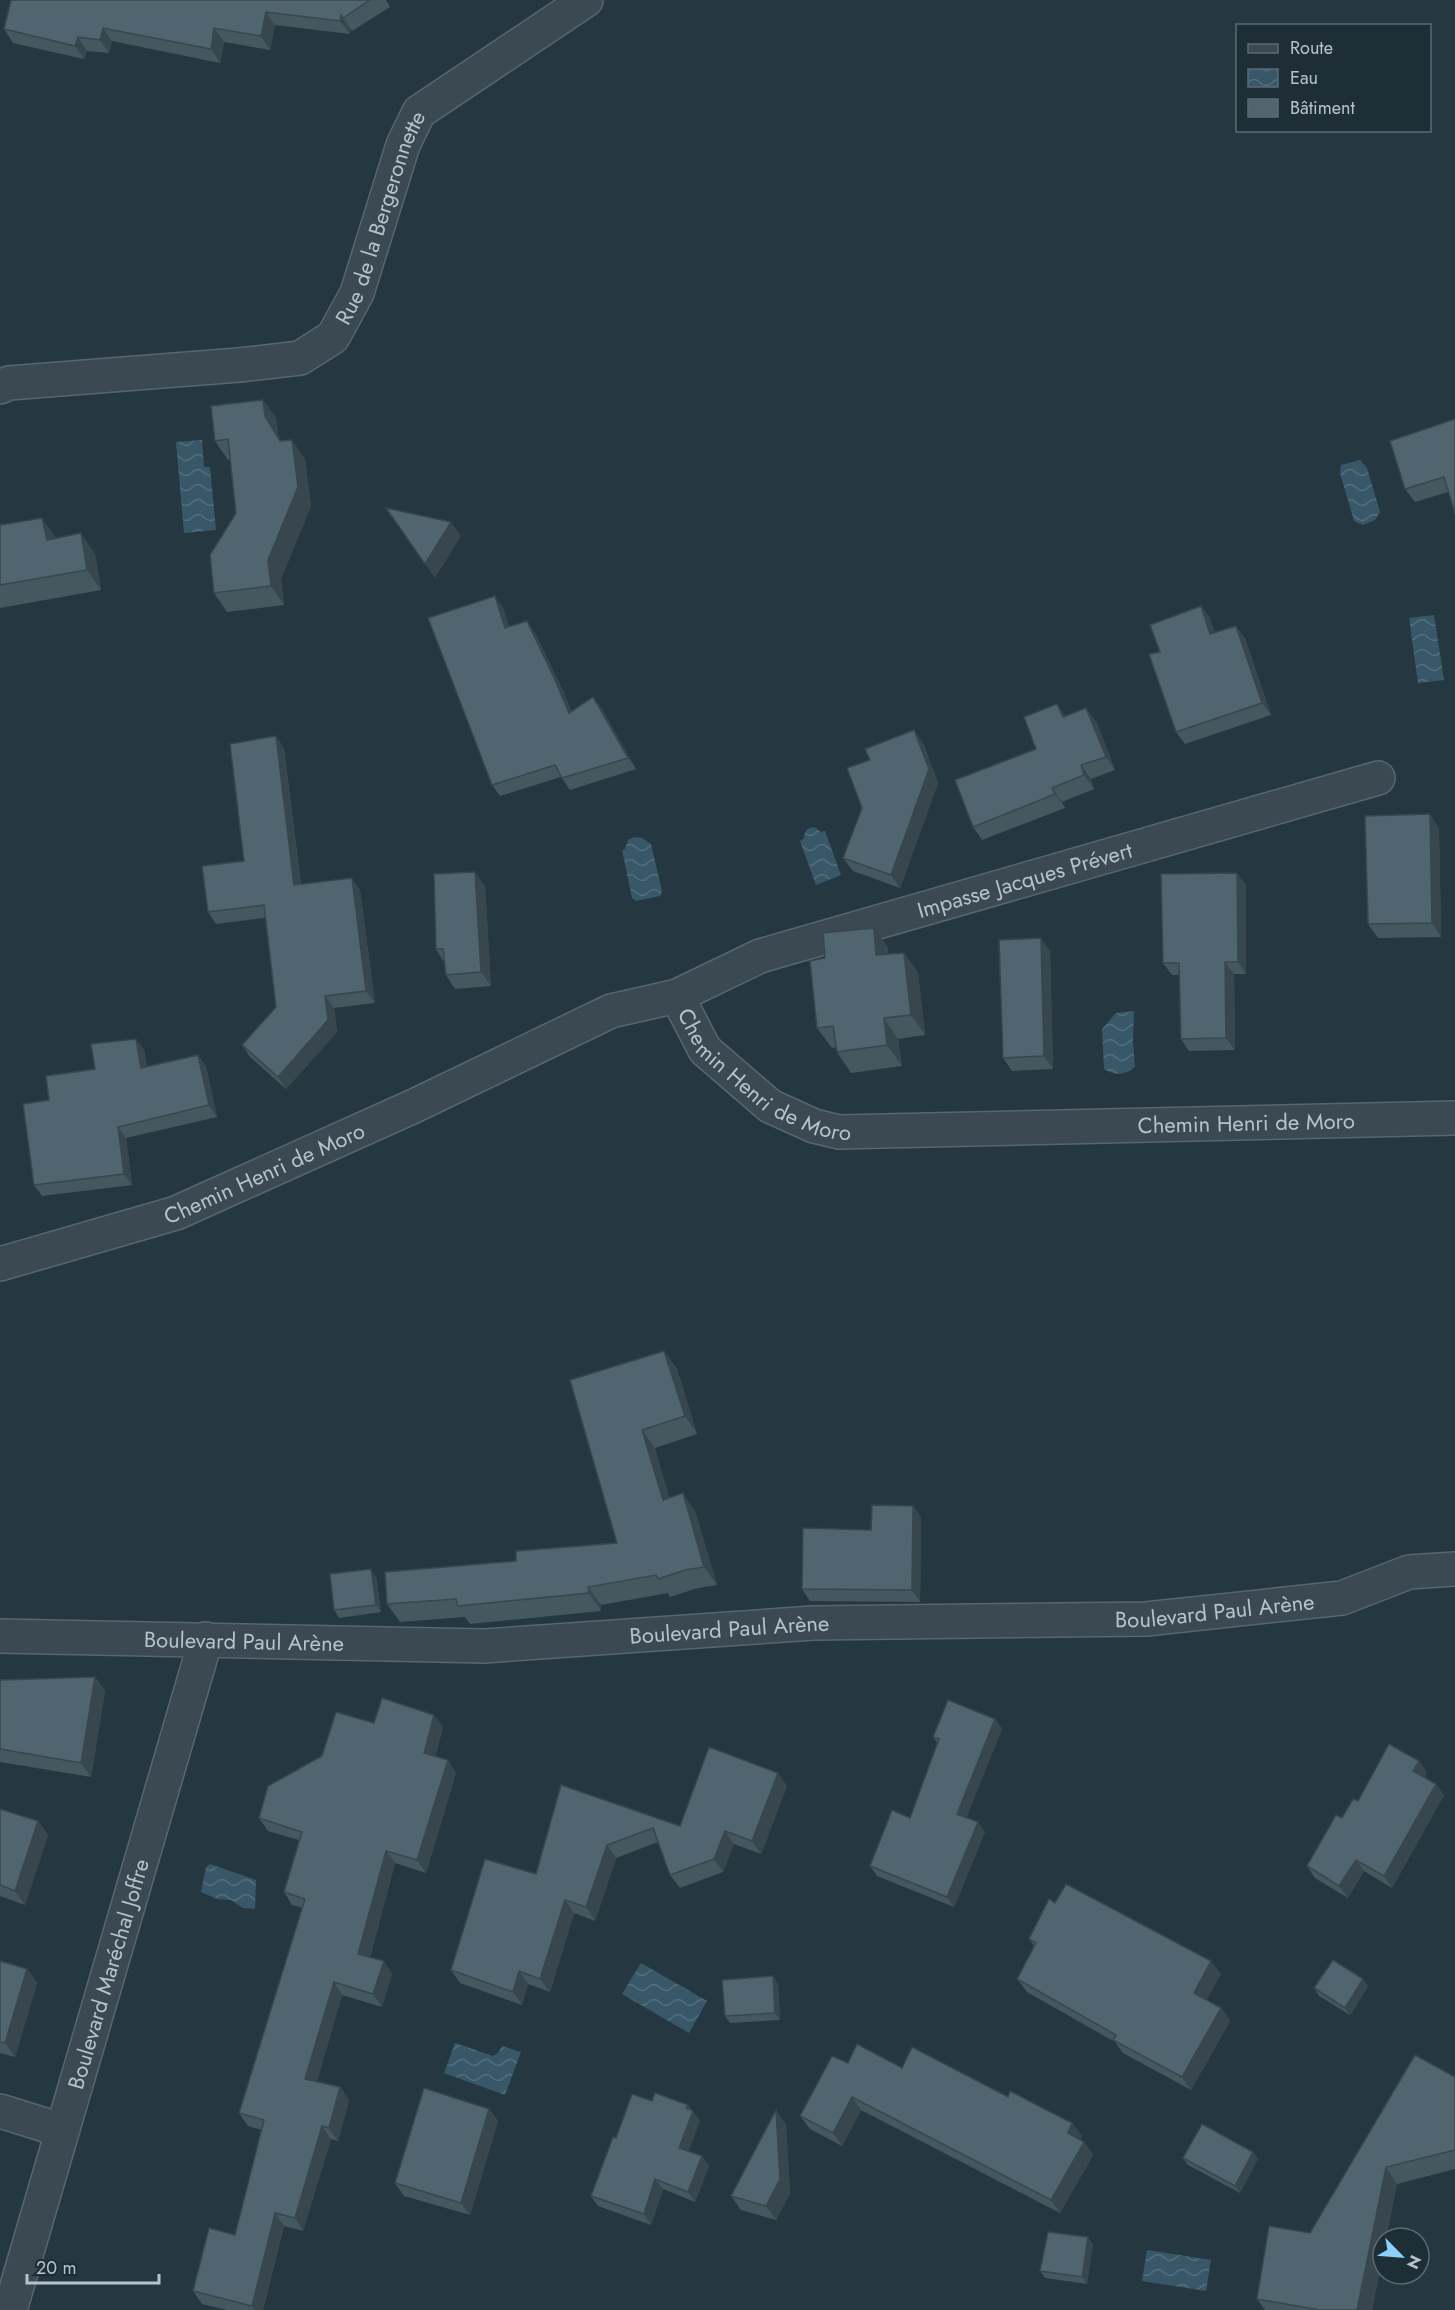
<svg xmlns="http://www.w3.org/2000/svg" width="1455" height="2310" viewBox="0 0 1455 2310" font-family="Jost,sans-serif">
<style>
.water{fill:url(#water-waves)}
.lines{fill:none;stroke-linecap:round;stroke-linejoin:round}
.minor-casing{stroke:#57666f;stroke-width:36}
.minor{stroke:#3a4952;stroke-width:33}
.wall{fill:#45575f}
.shaded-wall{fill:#38474e}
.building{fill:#50656f;stroke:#38474e;stroke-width:1.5}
.labels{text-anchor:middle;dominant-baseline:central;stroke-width:4.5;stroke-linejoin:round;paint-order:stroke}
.street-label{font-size:22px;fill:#b6c3cc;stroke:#1e2e37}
</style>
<defs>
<pattern id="water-waves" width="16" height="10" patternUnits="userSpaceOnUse" patternTransform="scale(1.5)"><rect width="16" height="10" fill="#385869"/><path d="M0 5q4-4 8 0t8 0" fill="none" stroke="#536e7d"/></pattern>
</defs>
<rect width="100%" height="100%" fill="#253842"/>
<!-- water -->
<g class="water">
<polygon points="202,440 204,467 210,467 216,530 184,533 176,442"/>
<polygon points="1360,460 1367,468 1380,512 1375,520 1363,525 1354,521 1340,473 1341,465"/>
<polygon points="1434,615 1444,680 1418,683 1409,618"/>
<path d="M814 827 821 832 825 831 841 875 816 885 800 841 804 838C805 831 806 828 814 827Z"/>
<polygon points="634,837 642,838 651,844 662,891 660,896 636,901 632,898 622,850 625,849 628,840"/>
<path d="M1134 1011 1133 1041 1135 1067C1125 1075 1115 1076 1104 1069L1102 1029 1116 1013Z"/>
<polygon points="210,1864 256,1880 255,1909 243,1908 231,1900 217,1899 201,1892 206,1867"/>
<polygon points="641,1963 707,2001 689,2033 622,1994"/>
<polygon points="455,2043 493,2056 498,2053 502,2046 521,2052 505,2095 444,2073"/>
<polygon points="1147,2250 1211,2260 1206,2291 1142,2281"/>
</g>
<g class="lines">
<!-- minor casing -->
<g class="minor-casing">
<g id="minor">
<path id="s1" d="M0 387 9 383 239 365 300 358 333 337 357 293 403 145 419 112 586 0"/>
<path id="s2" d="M677 996 705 1050 770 1106 814 1126 839 1132 1455 1118"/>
<path id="s3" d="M0 1264 176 1213 414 1106 611 1011 677 996 760 956 1378 778"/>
<path id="s4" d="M0 1636 484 1646 813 1623 1146 1619 1342 1598 1409 1572 1455 1569"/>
<polyline points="0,2111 61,2130"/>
<path id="s5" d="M10 2310 206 1639"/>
</g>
</g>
<!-- minor -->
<use href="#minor" class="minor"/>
</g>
<!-- wall -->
<g class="wall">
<polygon points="11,0 386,0 390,7 352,31 351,29 350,34 275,25 270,50 224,42 220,63 112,41 109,53 87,51 84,59 13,43 4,29"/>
<polygon points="263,400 276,418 278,435 281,441 305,459 311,506 281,579 284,605 227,612 214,593 236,513 230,459 228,460 215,441"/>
<polygon points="1455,419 1448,492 1415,502 1405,489"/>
<polygon points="0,525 56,538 95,554 101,590 0,608"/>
<polygon points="1201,606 1210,618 1214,632 1245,638 1271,715 1185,744 1176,732 1160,652"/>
<polygon points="503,608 509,627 535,633 564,693 571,712 593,697 602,709 636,769 570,790 561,777 500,796 492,785"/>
<polygon points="1066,716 1096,721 1115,770 1091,779 1094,789 1062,802 1065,808 982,840 973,827 1036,749"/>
<polygon points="923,743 938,783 900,888 853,871 843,858"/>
<polygon points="284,748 301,884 360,890 375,1003 334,1008 337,1032 286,1089 250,1057 242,1045 276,1007 265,918 216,924 208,912 244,861"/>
<polygon points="1439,828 1441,937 1378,938 1368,924"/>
<polygon points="1246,885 1246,974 1234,974 1235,1050 1189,1051 1181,1039 1179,975 1172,975 1163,963"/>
<polygon points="485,886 491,986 455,989 446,975 444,962 436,949"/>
<polygon points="874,928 888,948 888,954 904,953 918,973 925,1035 898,1039 902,1066 851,1073 837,1052 836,1047 832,1048 817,1028 825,958"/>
<polygon points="1050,951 1053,1069 1012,1071 1003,1058"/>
<polygon points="144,1050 147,1067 206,1066 217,1117 126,1138 132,1185 42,1196 34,1185 49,1100 95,1069"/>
<polygon points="664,1351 677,1369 697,1434 655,1448 669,1498 695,1511 717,1585 698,1588 670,1597 668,1593 601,1605 601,1611 470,1624 465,1617 400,1622 387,1604 516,1561 617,1543 570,1380"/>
<polygon points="913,1506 921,1517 920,1602 810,1601 802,1589 871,1530"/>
<polygon points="376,1576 381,1612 339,1618 334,1610"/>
<polygon points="95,1677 105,1691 91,1777 0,1762 0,1680"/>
<polygon points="434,1715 443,1727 435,1757 448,1760 456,1773 426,1873 395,1863 370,1957 392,1974 382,2007 342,1995 317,2081 340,2087 349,2100 338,2141 331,2139 303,2231 284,2226 263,2310 227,2310 202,2304 193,2291 235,2235 262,2130 248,2126 239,2113 303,1908 292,1905 284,1892 299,1840 268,1831 259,1818 322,1756 374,1723"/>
<polygon points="995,1719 1002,1729 966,1817 985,1832 954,1907 877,1876 870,1866 910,1818 938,1744 933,1737"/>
<polygon points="1419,1761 1427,1773 1424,1777 1436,1784 1444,1795 1392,1888 1364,1871 1348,1898 1315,1878 1307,1866 1342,1818 1358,1801"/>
<polygon points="561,1785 680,1826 787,1786 761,1854 734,1844 723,1872 680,1888 670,1875 658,1842 616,1858 595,1921 574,1913 550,1992 528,1984 522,2005 460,1983 451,1970 536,1874"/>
<polygon points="0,1809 38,1821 48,1835 25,1905 0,1896"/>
<polygon points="1055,1903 1221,1974 1206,2000 1221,2008 1230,2021 1191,2090 1123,2053 1115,2042 1027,1992 1017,1979 1034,1946 1029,1939"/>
<polygon points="0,1961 27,1969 37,1983 15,2057 0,2053"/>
<polygon points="778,1984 780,2020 730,2023 725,2016"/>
<polygon points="1368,1986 1350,2015 1319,1996 1314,1988"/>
<polygon points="848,2063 902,2068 1008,2097 1072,2123 1082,2136 1080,2139 1084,2142 1093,2155 1060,2213 861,2110 842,2146 810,2129 800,2116"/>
<polygon points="1455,2077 1455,2169 1397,2184 1386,2238 1383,2238 1383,2254 1372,2310 1265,2310 1257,2299 1310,2233"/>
<polygon points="652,2101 688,2105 700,2121 688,2151 702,2156 709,2166 695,2202 663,2189 651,2225 598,2206 591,2196 616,2138"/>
<polygon points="489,2109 498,2121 470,2215 404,2196 395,2183"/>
<polygon points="786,2124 790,2193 776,2220 741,2210 731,2196"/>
<polygon points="1183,2158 1258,2159 1240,2193 1188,2165"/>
<polygon points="1093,2244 1087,2284 1045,2278 1040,2271"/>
</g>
<!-- shaded-wall -->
<g class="shaded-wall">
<polygon points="266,12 275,25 270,50 261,36"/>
<polygon points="341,15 351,29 350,34 340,21"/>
<polygon points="103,28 112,41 109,53 100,40"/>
<polygon points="214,28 224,42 220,63 211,49"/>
<polygon points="78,37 87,51 84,59 75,46"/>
<polygon points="263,400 276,418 278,435 293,460 265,416"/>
<polygon points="292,440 305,459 311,506 281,579 284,605 271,586 268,560"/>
<polygon points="42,518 56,538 61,561 47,540"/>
<polygon points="451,522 461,536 435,578 425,564"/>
<polygon points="81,533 95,554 101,590 87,570"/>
<polygon points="495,596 503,608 513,640 505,628"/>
<polygon points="1201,606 1210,618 1218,646 1210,634"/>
<polygon points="527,621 535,633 564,693 577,725 569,713"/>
<polygon points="1236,626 1245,638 1271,715 1262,703"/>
<polygon points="593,697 602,709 636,769 628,758"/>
<polygon points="1057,704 1067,718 1063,717"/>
<polygon points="1086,708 1096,721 1115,770 1106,757"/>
<polygon points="914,730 923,743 938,783 900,888 891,875"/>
<polygon points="276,736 284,748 302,897 294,885"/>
<polygon points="1081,765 1091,779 1094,789 1084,775"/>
<polygon points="1052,788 1062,802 1065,808 1055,794"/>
<polygon points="1430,814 1439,828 1441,937 1432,923"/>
<polygon points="475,872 485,886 491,986 481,972"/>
<polygon points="1237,873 1246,885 1246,974 1238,962"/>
<polygon points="352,878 360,890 375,1003 366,991"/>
<polygon points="874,928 888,948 890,976 876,955"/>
<polygon points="1041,938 1050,951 1053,1069 1044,1056"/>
<polygon points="904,953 918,973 925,1035 911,1015"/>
<polygon points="1225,962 1234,974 1235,1050 1226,1038"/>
<polygon points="325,996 334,1008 337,1032 286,1089 278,1077"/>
<polygon points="884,1018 898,1039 902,1066 887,1045"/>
<polygon points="136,1039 144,1050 149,1079 141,1068"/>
<polygon points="198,1055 206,1066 217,1117 209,1105"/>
<polygon points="118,1127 126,1138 132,1185 124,1174"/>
<polygon points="664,1351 677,1369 697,1434 685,1416"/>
<polygon points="642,1430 655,1448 675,1518 663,1500"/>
<polygon points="683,1493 695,1511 717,1585 704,1567"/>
<polygon points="913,1506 921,1517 920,1602 912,1590"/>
<polygon points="371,1569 376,1576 381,1612 376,1605"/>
<polygon points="588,1587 601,1605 601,1611 589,1593"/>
<polygon points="95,1677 105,1691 91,1777 81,1763"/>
<polygon points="434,1715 443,1727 433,1766 424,1753"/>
<polygon points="995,1719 1002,1729 964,1824 957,1814"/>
<polygon points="448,1760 456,1773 426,1873 417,1860"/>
<polygon points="1419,1761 1427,1773 1421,1783 1413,1771"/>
<polygon points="778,1773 787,1786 761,1854 752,1841"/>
<polygon points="1436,1784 1444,1795 1392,1888 1384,1876"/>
<polygon points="38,1821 48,1835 25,1905 15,1891"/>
<polygon points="978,1822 985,1832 954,1907 947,1897"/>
<polygon points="725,1831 734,1844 723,1872 714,1859"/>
<polygon points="607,1845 616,1858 595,1921 586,1907"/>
<polygon points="386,1851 395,1863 367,1966 358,1954"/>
<polygon points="1356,1860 1364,1871 1348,1898 1339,1886"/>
<polygon points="565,1900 574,1913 550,1992 540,1979"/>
<polygon points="384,1961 392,1974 382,2007 373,1994"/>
<polygon points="1211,1961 1221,1974 1203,2006 1194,1993"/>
<polygon points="27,1969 37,1983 15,2057 5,2043"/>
<polygon points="519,1971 528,1984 522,2005 513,1992"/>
<polygon points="773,1976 778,1984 780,2020 775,2013"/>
<polygon points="1363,1979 1368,1986 1350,2015 1345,2008"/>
<polygon points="334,1982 342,1995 314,2091 305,2079"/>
<polygon points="1221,2008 1230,2021 1191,2090 1182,2077"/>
<polygon points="340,2087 349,2100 338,2141 329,2128"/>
<polygon points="852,2097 861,2110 842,2146 833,2133"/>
<polygon points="688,2105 700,2121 686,2158 679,2148 686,2108"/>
<polygon points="489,2109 498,2121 470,2215 461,2203"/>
<polygon points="776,2110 786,2124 790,2193 776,2220 766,2206"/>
<polygon points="1072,2123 1082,2136 1077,2146 1068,2133"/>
<polygon points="322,2126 331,2139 303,2231 295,2218"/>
<polygon points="1084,2142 1093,2155 1060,2213 1051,2200"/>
<polygon points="1253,2152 1258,2159 1240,2193 1235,2186"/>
<polygon points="702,2156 709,2166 695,2202 688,2192"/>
<polygon points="1386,2167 1397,2184 1386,2238 1383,2238 1383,2254 1372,2310 1357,2310"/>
<polygon points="655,2179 663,2189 651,2225 644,2214"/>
<polygon points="275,2213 284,2226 263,2310 255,2310 252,2306"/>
<polygon points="1088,2237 1093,2244 1087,2284 1082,2277"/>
</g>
<!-- building -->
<g class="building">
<polygon points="11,0 370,0 343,18 341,15 340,21 266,12 261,36 214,28 211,49 103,28 100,40 78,37 75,46 4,29"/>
<polygon points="263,400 265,416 280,441 292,440 298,487 268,560 271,586 214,593 210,555 236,513 228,439 215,441 211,406"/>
<polygon points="1455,419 1455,513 1444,477 1405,489 1390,441"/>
<polygon points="386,508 451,522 425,564"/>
<polygon points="42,518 47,540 81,533 87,570 0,585 0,525"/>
<polygon points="495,596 505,628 527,621 556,682 569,713 593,697 628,758 562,778 555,765 492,785 428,618"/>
<polygon points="1201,606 1210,634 1236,626 1262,703 1176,732 1149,654 1160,652 1150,625"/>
<polygon points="1057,704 1063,717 1086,708 1106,757 1081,765 1084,775 1052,788 1055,794 973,827 955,780 1036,749 1024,717"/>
<polygon points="914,730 929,769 891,875 843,858 862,808 847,768 870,760 865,749"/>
<polygon points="276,736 294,885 352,878 366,991 325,996 328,1020 278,1077 242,1045 276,1007 264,905 208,912 202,866 244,861 230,744"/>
<polygon points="1430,814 1432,923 1368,924 1365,816"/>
<polygon points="475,872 481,972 446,975 443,949 436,949 434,874"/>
<polygon points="1237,873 1238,962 1225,962 1226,1038 1181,1039 1179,963 1163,963 1161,874"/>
<polygon points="874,928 876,955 904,953 911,1015 884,1018 887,1045 837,1052 833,1026 817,1028 810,961 825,958 823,933"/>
<polygon points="1041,938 1044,1056 1003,1058 999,940"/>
<polygon points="136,1039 141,1068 198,1055 209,1105 118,1127 124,1174 34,1185 23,1104 49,1100 46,1076 95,1069 91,1044"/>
<polygon points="664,1351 685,1416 642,1430 663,1500 683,1493 704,1567 685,1570 658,1579 656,1575 588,1587 589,1593 458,1606 456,1599 387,1604 385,1572 516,1561 516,1551 617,1543 570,1380"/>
<polygon points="872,1505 913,1506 912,1590 802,1589 803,1528 871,1530"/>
<polygon points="371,1569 376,1605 334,1610 330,1574"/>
<polygon points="95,1677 81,1763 0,1749 0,1680"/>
<polygon points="382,1698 434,1715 424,1753 448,1760 417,1860 386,1851 358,1954 384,1961 373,1994 334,1982 305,2079 340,2087 329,2128 322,2126 295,2218 275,2213 252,2306 193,2291 209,2228 235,2235 264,2120 239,2113 305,1899 284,1892 302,1832 259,1818 268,1786 322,1756 336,1712 374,1723"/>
<polygon points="948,1700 995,1719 957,1814 978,1822 947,1897 870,1866 892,1810 910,1818 939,1739 933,1737"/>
<polygon points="1389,1744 1419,1761 1413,1771 1436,1784 1384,1876 1356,1860 1339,1886 1307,1866 1336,1815 1342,1818 1353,1799 1358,1801"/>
<polygon points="709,1747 778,1773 752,1841 725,1831 714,1859 670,1875 653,1828 607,1845 586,1907 565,1900 540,1979 519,1971 513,1992 451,1970 485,1859 536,1874 561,1785 680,1826"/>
<polygon points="0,1809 38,1821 15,1891 0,1885"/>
<polygon points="1066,1884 1211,1961 1194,1993 1221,2008 1182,2077 1113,2040 1116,2035 1017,1979 1036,1943 1029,1939 1049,1899 1055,1903"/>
<polygon points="1333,1960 1363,1979 1345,2008 1314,1988"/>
<polygon points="0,1961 27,1969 5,2043 0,2042"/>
<polygon points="773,1976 775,2013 725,2016 722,1980"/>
<polygon points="857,2044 902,2068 912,2047 1008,2097 1010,2091 1072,2123 1068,2133 1084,2142 1051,2200 852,2097 833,2133 800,2116 832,2056 848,2063"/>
<polygon points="1415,2055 1455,2077 1455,2150 1386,2167 1357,2310 1320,2310 1257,2299 1269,2226 1310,2233"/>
<polygon points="424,2088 489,2109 461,2203 395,2183"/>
<polygon points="655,2093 688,2105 686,2108 693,2111 679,2148 702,2156 688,2192 655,2179 644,2214 591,2196 613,2137 616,2138 632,2094 652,2101"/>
<polygon points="776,2110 780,2179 766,2206 731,2196"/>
<polygon points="1202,2124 1253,2152 1235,2186 1183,2158"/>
<polygon points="1048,2232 1088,2237 1082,2277 1040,2271"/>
</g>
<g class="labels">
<!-- street labels -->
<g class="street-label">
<text stroke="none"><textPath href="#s1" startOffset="470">Rue de la Bergeronnette</textPath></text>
<text stroke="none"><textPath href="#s3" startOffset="1098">Impasse Jacques Prévert</textPath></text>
<text stroke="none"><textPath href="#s2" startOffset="124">Chemin Henri de Moro</textPath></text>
<text stroke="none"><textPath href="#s2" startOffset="628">Chemin Henri de Moro</textPath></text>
<text stroke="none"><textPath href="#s3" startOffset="280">Chemin Henri de Moro</textPath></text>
<text stroke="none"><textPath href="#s4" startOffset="1216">Boulevard Paul Arène</textPath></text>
<text stroke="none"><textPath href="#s4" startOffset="730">Boulevard Paul Arène</textPath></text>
<text stroke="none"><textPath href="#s4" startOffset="244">Boulevard Paul Arène</textPath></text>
<text stroke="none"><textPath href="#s5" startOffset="350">Boulevard Maréchal Joffre</textPath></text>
</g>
</g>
<!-- legend -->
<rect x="1236" y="24" width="195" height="108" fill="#1e2e37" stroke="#5b6a73" stroke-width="1.5"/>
<rect x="1248" y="44" width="30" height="9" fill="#3a4952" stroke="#5b6a73" stroke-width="1.5"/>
<text x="1290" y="54" font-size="18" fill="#b6c3cc">Route</text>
<rect x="1248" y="69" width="30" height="18" fill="url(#water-waves)" stroke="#5b6a73" stroke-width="1.5"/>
<text x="1290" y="84" font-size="18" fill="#b6c3cc">Eau</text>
<rect x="1248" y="99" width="30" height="18" fill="#50656f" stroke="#5b6a73" stroke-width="1.5"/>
<text x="1290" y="114" font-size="18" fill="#b6c3cc">Bâtiment</text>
<!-- north arrow -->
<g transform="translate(1401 2256) rotate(115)"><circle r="28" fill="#1e2e37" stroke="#5b6a73" stroke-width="1.5"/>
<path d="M0-4.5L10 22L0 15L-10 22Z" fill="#8cd0fb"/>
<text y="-9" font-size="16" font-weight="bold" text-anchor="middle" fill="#b6c3cc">N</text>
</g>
<!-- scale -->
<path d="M27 2274v9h132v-9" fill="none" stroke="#b6c3cc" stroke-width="3"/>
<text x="36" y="2274" font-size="18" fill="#b6c3cc" stroke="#1e2e37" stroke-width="4.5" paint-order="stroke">20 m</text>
</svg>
